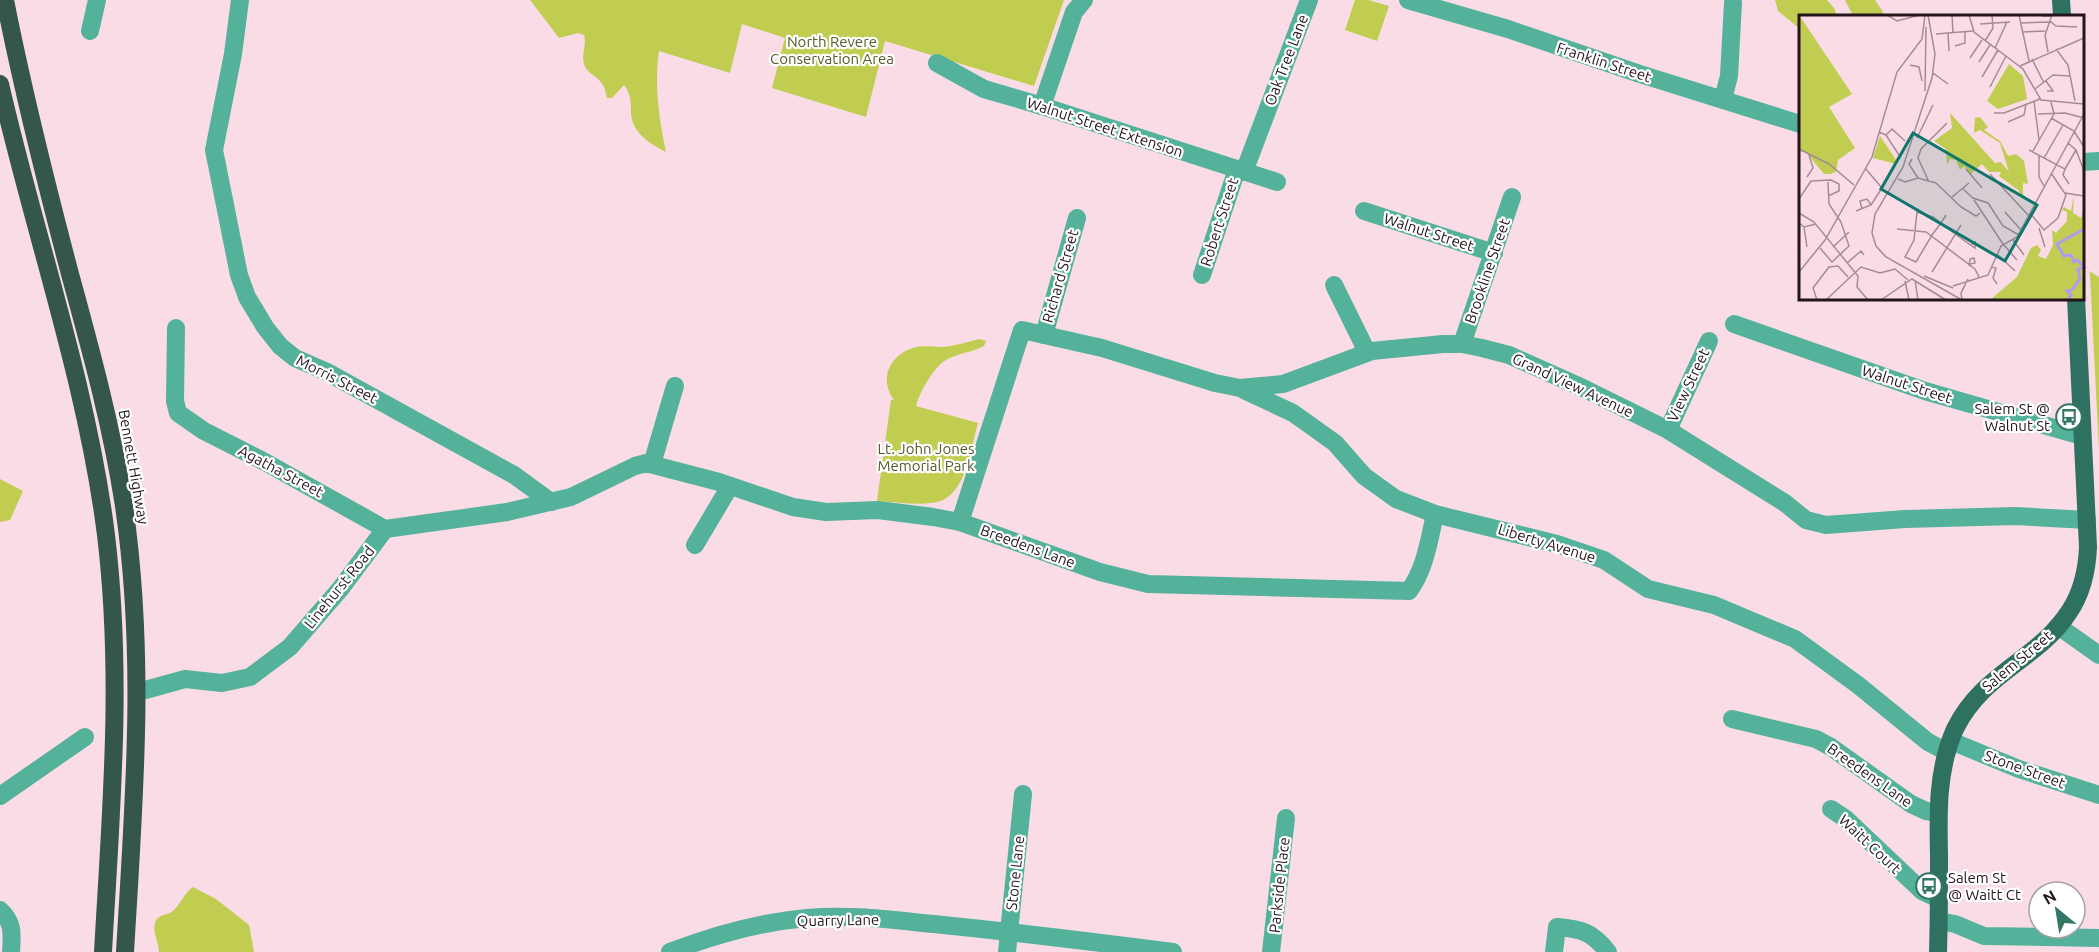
<svg xmlns="http://www.w3.org/2000/svg" width="2099" height="952" viewBox="0 0 2099 952" font-family="Ubuntu,sans-serif">
<style>
.green{fill:#c0cd50}
.lines{fill:none;stroke-linecap:round;stroke-linejoin:round}
.minor{stroke:#54b19a;stroke-width:18}
.major{stroke:#2f7161;stroke-width:18}
.highway{stroke:#35564d;stroke-width:18}
.labels{text-anchor:middle;dominant-baseline:central;stroke-width:4.5;stroke-linejoin:round;paint-order:stroke}
.park-label{font-size:15px;fill:#565c29;stroke:#fff}
.street-label{font-size:15px;fill:#24141b;stroke:#fff}
.poi-label{font-size:15px;fill:#24141b;stroke:#fff;text-anchor:end}
.inset-river{fill:none;stroke:#b09bf0;stroke-width:3}
.inset-road{fill:none;stroke:#a48c95;stroke-width:1.5}
.view{fill:#0f766e;fill-opacity:0.15;stroke:#0f766e;stroke-width:3}
.inset-edge{fill:none;stroke:#24141b;stroke-width:3}
</style>
<rect width="100%" height="100%" fill="#f9dce6"/>
<!-- green -->
<g class="green">
<path d="M530 0H1064L1034 86 885 41 866 117 772 88 785 38 742 24 730 73 659 51C654 84 659 119 666 152 650 144 632 133 631 113 631 102 631 94 624 85L612 98H607C606 94 605 88 603 85 598 76 587 74 584 64 581 54 587 45 584 35L578 33 559 38Z"/>
<polygon points="1355,0 1368,0 1389,6 1377,41 1345,30"/>
<polygon points="1775,0 1827,0 1834,8 1837,16 1800,16 1800,29 1778,11"/>
<polygon points="1845,0 1875,0 1883,12 1883,16 1853,16"/>
<polygon points="2089,271 2099,277 2099,450 2090,275"/>
<path d="M979 339 986 341 984 346C973 352 959 353 948 359 935 364 919 393 916 406L978 423C971 447 966 496 937 502 918 506 896 502 877 501L891 400H894C879 380 889 355 913 348 923 345 932 347 942 347 955 346 967 342 979 339Z"/>
<polygon points="0,479 23,491 10,520 0,522"/>
<path d="M193 887 216 899 249 925 254 952H159C159 942 152 932 155 923 158 913 169 916 174 910 181 903 185 892 193 887Z"/>
</g>
<g class="lines">
<!-- minor -->
<g class="minor">
<polyline points="240,0 233,54 214,150 239,275 247,297 265,327 280,346 295,358 327,372 514,475 551,502"/>
<polyline points="1408,0 1508,29 1640,74 1800,124"/>
<polyline points="90,31 97,0"/>
<polyline points="937,63 984,89 1042,106 1277,182"/>
<polyline points="1723,99 1729,76 1733,3"/>
<polyline points="1042,106 1074,12 1084,0"/>
<polyline points="2082,162 2099,161"/>
<polyline points="1244,172 1309,0"/>
<polyline points="1364,211 1494,253"/>
<polyline points="1202,275 1237,169"/>
<polyline points="1334,285 1367,352"/>
<polyline points="1734,324 1925,391 2082,436"/>
<polyline points="176,328 175,401 178,413 204,431 265,462 385,529"/>
<polyline points="1044,335 1077,218"/>
<polyline points="1462,344 1512,197"/>
<polyline points="1244,390 1293,413 1335,443 1364,476 1396,499 1435,514 1557,544 1604,560 1648,589 1714,605 1795,639 1858,685 1928,742 1947,752"/>
<polyline points="1668,430 1709,341"/>
<polyline points="652,464 675,386"/>
<polyline points="960,522 1022,330 1102,348 1215,383 1240,388 1283,384 1372,351 1443,344 1462,344 1482,348 1509,355 1583,388 1668,430 1785,503 1806,520 1826,525 1905,519 2016,516 2087,520"/>
<polyline points="695,545 730,486"/>
<polyline points="2058,626 2099,655"/>
<path d="M138 692 185 679 222 683 250 677 290 647 341 588 385 529 507 512 571 497 635 466 646 463 719 482 793 507 826 512 878 510 933 517 960 522 1100 572 1148 584 1409 591C1425 569 1429 541 1435 514"/>
<polyline points="1732,719 1816,739 1831,747 1911,804 1926,811 1938,813"/>
<polyline points="1951,741 2019,769 2099,795"/>
<polyline points="0,796 85,737"/>
<polyline points="1831,809 1846,819 1922,891 1939,899"/>
<path d="M0 910C14 923 12 934 11 952"/>
<polyline points="1939,921 1955,924 1984,936 2099,938"/>
<path d="M670 952C714 935 760 922 807 918 849 914 892 920 934 924 1014 932 1094 942 1173 952"/>
<polyline points="1007,952 1023,794"/>
<polyline points="1271,952 1286,818"/>
<path d="M1554 952 1557 927C1582 929 1592 932 1608 952"/>
</g>
<!-- major -->
<g class="major">
<polyline points="2061,0 2062,16"/>
<path d="M1938 952C1939 920 1939 888 1939 856 1938 813 1937 769 1955 729 1983 672 2038 660 2069 612 2082 593 2087 570 2088 547L2076 298"/>
</g>
<!-- highway -->
<g class="highway">
<path d="M5 0C23 92 46 183 70 274 91 351 112 427 124 506 146 657 134 801 125 952"/>
<path d="M0 84C34 233 87 383 106 535 123 676 111 811 103 952"/>
</g>
</g>
<!-- icons -->
<defs>
<g id="bus-ring" transform="scale(1.35)"><circle r="9.5" fill="#fff" stroke="#347666" stroke-width="1.5"/><path d="M-5-6H5V4H4V6H2V4H-2V6H-4V4H-5ZM-3.5-4V0h7V-4ZM-3.5 1.2v1.5H-2V1.2ZM2 1.2v1.5H3.5V1.2Z" fill="#347666"/></g>
</defs>
<g fill-rule="evenodd">
<use href="#bus-ring" x="2069" y="417"/>
<use href="#bus-ring" x="1929" y="886"/>
</g>
<g class="labels">
<!-- park labels -->
<g class="park-label">
<text x="832" y="41">North Revere<tspan x="832" dy="17">Conservation Area</tspan></text>
<text x="926" y="448">Lt. John Jones<tspan x="926" dy="17">Memorial Park</tspan></text>
</g>
<!-- street labels -->
<g class="street-label">
<text transform="translate(1286 60) rotate(-69)">Oak Tree Lane</text>
<text transform="translate(1604 62) rotate(18)">Franklin Street</text>
<text transform="translate(1105 127) rotate(18)">Walnut Street Extension</text>
<text transform="translate(1219 222) rotate(-72)">Robert Street</text>
<text transform="translate(1429 232) rotate(18)">Walnut Street</text>
<text transform="translate(1487 271) rotate(-71)">Brookline Street</text>
<text transform="translate(1060 276) rotate(-74)">Richard Street</text>
<text transform="translate(337 379) rotate(27)">Morris Street</text>
<text transform="translate(1907 384) rotate(18)">Walnut Street</text>
<text transform="translate(1573 385) rotate(25)">Grand View Avenue</text>
<text transform="translate(1688 385) rotate(-65)">View Street</text>
<text transform="translate(134 467) rotate(80)">Bennett Highway</text>
<text transform="translate(281 471) rotate(28)">Agatha Street</text>
<text transform="translate(1547 543) rotate(17)">Liberty Avenue</text>
<text transform="translate(1028 546) rotate(20)">Breedens Lane</text>
<text transform="translate(339 587) rotate(-51)">Linehurst Road</text>
<text transform="translate(2017 661) rotate(-40)">Salem Street</text>
<text transform="translate(2025 769) rotate(20)">Stone Street</text>
<text transform="translate(1870 775) rotate(35)">Breedens Lane</text>
<text transform="translate(1870 844) rotate(43)">Waitt Court</text>
<text transform="translate(1015 873) rotate(-84)">Stone Lane</text>
<text transform="translate(1279 885) rotate(-84)">Parkside Place</text>
<text transform="translate(838 920) rotate(-1)">Quarry Lane</text>
</g>
<!-- poi labels -->
<g class="poi-label">
<text x="2050" y="408">Salem St @<tspan x="2050" dy="17">Walnut St</tspan></text>
<text x="1948" y="877" text-anchor="start">Salem St<tspan x="1948" dy="17">@ Waitt Ct</tspan></text>
</g>
</g>
<!-- overview -->
<g transform="translate(1799 15)">
<rect width="285" height="285" fill="#f9dce6"/>
<path d="M0 0 53 79 30 92 56 133 39 145 37 157 31 159H25L6 136 0 137ZM210 49 224 61 228 84 199 94 188 86ZM151 98 196 148 202 147 210 157 201 128 181 115 175 118 176 103 181 102 189 112 185 115 201 126 209 141 217 139 225 146 229 169 224 168V185L219 175 200 161 202 157H190L183 149 172 159 165 151 161 155 157 145 151 144 148 150 147 134 135 126 153 113ZM81 121 99 148 97 149 74 143ZM275 180 274 198 282 203 285 193V285H191L218 262 232 233 238 230 242 235 239 241 247 244 254 230 253 215 257 218 268 206V197L263 195 265 192 272 196Z" fill="#c0cd50"/>
<path class="inset-river" d="M269 285 272 280 268 276 273 275 281 264 279 254 285 252 278 245 275 247 272 240 265 241 258 229 285 214"/>
<path class="inset-road" d="M88 0 98 6 121 0M129 0 136 39 133 63 104 152 76 199 73 218 77 231 87 242 163 285M153 0 154 18M170 0 175 17 224 54 242 85 285 89M220 0 230 46M243 1 261 0M221 8 252 7 257 11 278 12M181 9 211 7M223 17 248 16M149 18 150 36M137 19 174 16M186 26 194 13 193 0M156 31 166 28V17M196 33 208 7M257 34 269 50 276 86M249 37 246 20 253 0M171 43 183 25M233 44 245 68M180 47 191 30M111 50 120 52 123 66M221 51 285 23M134 58 149 69M183 62 199 35M247 66 254 76H248M191 72 207 41M236 74 254 60 271 61M126 76 127 12M235 86 240 125M195 98H205L241 84M239 99 266 98 285 103M252 103 275 116 285 132M209 107 225 100 227 89M80 117 87 120 100 140M87 120 93 114 106 126M118 123 134 90M269 128 277 135 285 156M0 134 30 149 55 170M230 135 266 154 264 160 270 169M234 136 255 99 252 87M240 140V162L245 171M245 143 264 110M113 144 110 149 119 163M167 154 183 173M266 154 277 135M191 159 230 201M8 162 14 153 10 140M99 164 106 167 119 163 137 168M130 167 119 143 122 134 148 108M137 168 162 192 177 201 181 198M164 174 174 183 189 188 204 211 220 220M266 178 285 181M153 182 170 168M0 184 12 166 32 165 40 169V176L29 181M175 185 204 229M63 194 61 186 68 184 72 190M57 196 72 190 83 173 66 153M206 197 222 215M0 198 15 207 59 261 58 272 69 285M231 198 245 215 259 203 267 180 252 158M147 200 142 208 133 220 117 247 106 242 115 225 118 197 134 202 142 208 156 219 176 233V227L172 230M0 208 5 212 17 209M5 212 8 232M240 213 246 232M98 214 127 217 176 254 180 262M214 225 225 240M205 230 218 245M34 232 50 217M21 233 33 247 50 231 42 207 30 189 29 167M198 239 216 256M48 248 62 236 65 240M170 251 171 244 175 243 176 248 171 249M192 252 197 253 194 263 198 269M0 257 26 225 73 142 98 57 123 24 126 0M133 257 162 210M125 261 154 273M116 265 119 285M106 266 110 285M154 271 189 260 202 231 218 222 285 99M18 285 14 273 30 252 39 251 49 262M27 285 62 252 81 258 96 254 109 265M82 285 113 264 147 285M163 285 162 278 169 264"/>
<path class="view" d="M114 118 238 190 206 246 82 174Z"/>
<rect width="285" height="285" class="inset-edge"/>
</g>
<!-- north arrow -->
<g transform="translate(2057 910) rotate(330)"><circle r="28" fill="#ffffff" stroke="#a7a1a4" stroke-width="1.5"/>
<path d="M0-4.5L10 22L0 15L-10 22Z" fill="#347666"/>
<text y="-9" font-size="16" font-weight="bold" text-anchor="middle" fill="#24141b">N</text>
</g>
</svg>
